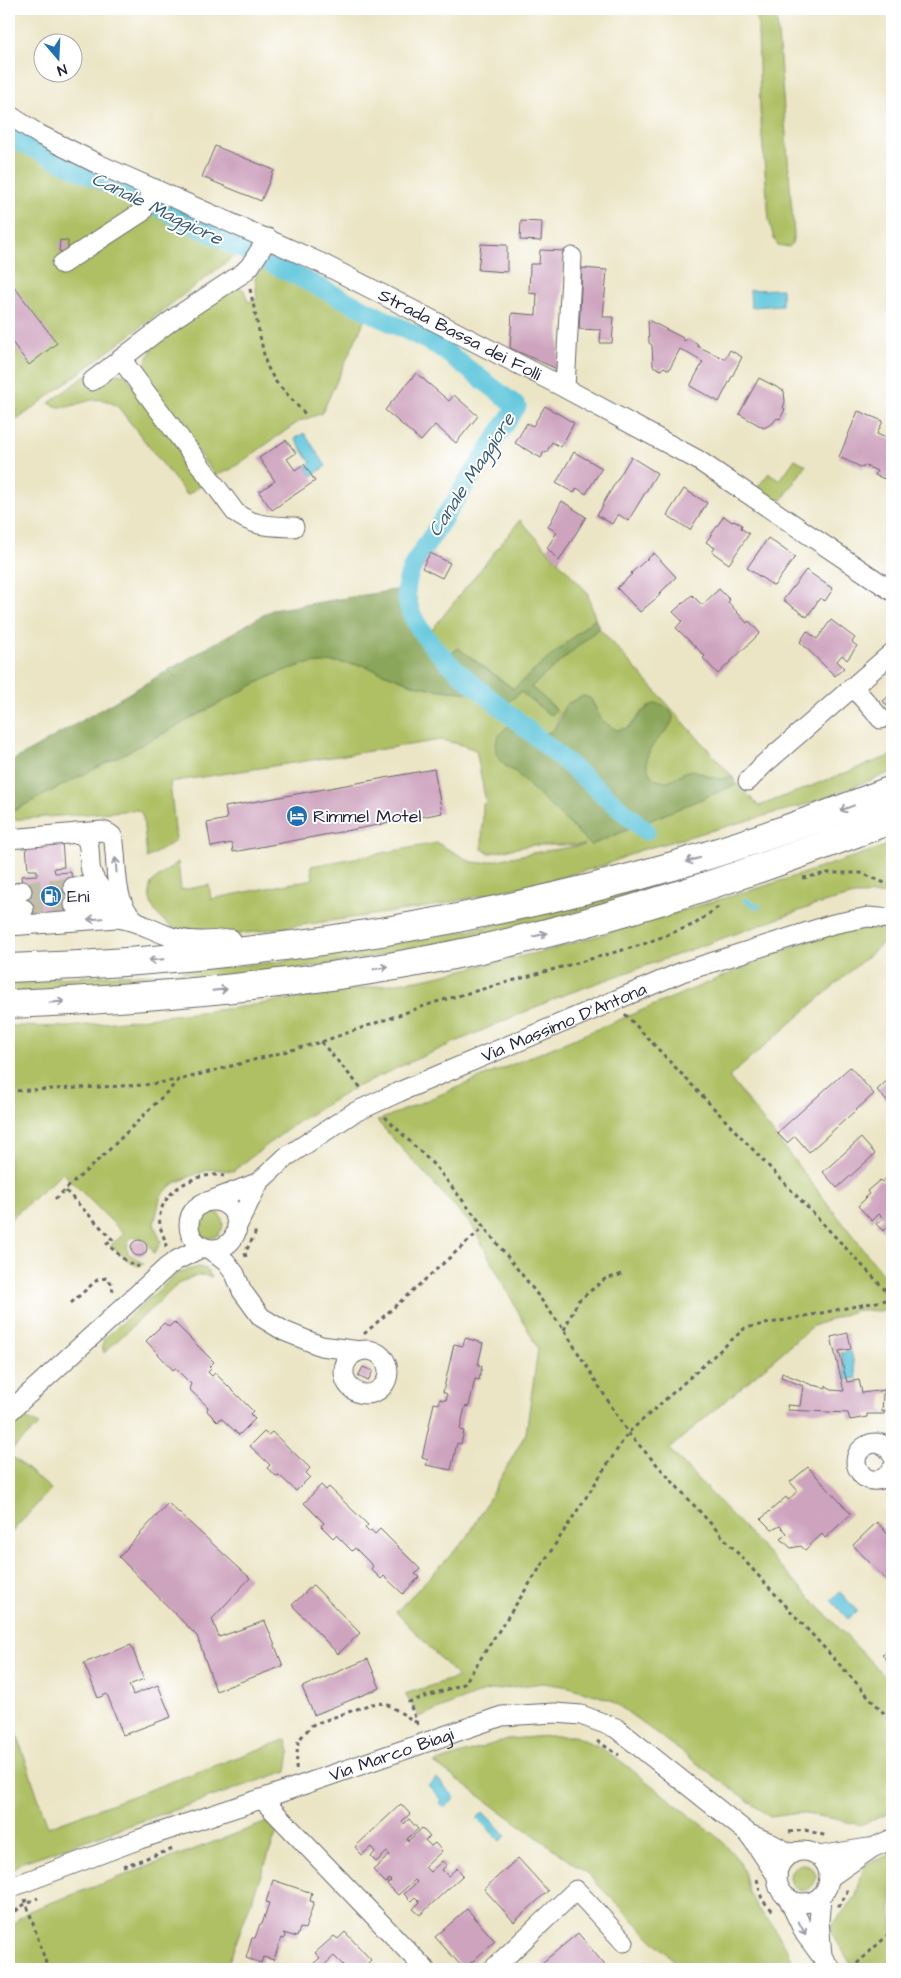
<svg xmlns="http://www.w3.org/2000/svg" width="901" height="1978" viewBox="0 0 901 1978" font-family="'Architects Daughter',sans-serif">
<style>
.green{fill:#aec064;stroke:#687150}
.forest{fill:#8aa65a;stroke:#56644a}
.water{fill:#5fc6dc;stroke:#40748c}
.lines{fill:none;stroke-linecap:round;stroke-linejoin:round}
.stream{stroke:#5fc6dc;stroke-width:5}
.canal{stroke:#5fc6dc;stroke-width:19}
.building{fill:#cda3be}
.minor-tunnel{stroke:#c3bea9;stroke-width:19;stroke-dasharray:19 9;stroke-linecap:butt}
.minor-casing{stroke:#68666b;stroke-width:21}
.highway-casing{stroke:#68666b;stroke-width:30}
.path{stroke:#68666b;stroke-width:3;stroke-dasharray:4 4;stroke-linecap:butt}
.minor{stroke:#fff;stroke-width:19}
.highway{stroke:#fff;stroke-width:28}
.oneway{stroke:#9c9ca7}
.labels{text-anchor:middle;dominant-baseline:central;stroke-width:4;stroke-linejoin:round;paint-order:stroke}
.street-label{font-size:18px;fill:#22223b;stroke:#fff}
.poi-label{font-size:18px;fill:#22223b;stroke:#fff;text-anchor:start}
.water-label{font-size:19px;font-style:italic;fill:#375b73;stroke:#fff}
</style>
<rect width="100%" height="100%" fill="#fff"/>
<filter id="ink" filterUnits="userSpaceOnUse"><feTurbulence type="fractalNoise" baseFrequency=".02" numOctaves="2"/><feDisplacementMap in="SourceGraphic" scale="10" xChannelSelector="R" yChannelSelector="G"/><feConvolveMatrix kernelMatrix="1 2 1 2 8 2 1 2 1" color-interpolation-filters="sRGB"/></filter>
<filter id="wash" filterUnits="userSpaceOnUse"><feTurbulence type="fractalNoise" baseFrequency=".0096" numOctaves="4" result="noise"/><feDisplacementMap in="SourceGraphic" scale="20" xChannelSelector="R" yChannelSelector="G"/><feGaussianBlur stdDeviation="1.12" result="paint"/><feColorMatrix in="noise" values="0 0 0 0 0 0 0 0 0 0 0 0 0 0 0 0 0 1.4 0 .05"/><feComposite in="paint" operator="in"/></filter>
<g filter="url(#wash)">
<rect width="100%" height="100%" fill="#ebe5c5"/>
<!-- green -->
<g class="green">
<polygon points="755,9 776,9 794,235 792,244 789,247 778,245 774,239 769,220 760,111 758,25"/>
<polygon points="9,127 51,151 142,192 138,205 240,252 9,426"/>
<path d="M262 268 367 315 322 413 298 422 230 470 215 476 138 369C149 361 149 355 153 343L235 285 244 290 248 302 257 299 255 277Z"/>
<path d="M116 374H125L205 483 187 495 118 407C90 386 73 418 49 403L85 376Z"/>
<polygon points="795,459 806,465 782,500 775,500 757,488 769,473 780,480"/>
<polygon points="520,520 587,592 595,618 514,689 458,648 450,655 431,631"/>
<path d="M599 628 732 776C711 786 707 770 691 771 682 771 675 780 666 781 659 782 653 779 649 773 639 755 660 735 671 723L643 710C631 726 620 742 602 720 597 713 595 705 590 698L583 696C576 701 564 707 560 714 554 725 559 731 543 734L529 724 504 765 514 771 591 845 737 784 759 806 892 755V772L811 803 641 850 605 865 552 880 434 906 232 935C221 935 210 937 200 936 174 934 142 912 151 883L178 862 181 890 209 885 211 899 313 879 311 866 437 843 472 862 482 863 532 853 585 845H532L490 853 482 849 483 804 486 803 476 750 459 744 441 740 170 782 176 839 171 844 147 858 143 817 140 811 136 810 9 820V813L162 734 255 684 280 672 305 664 335 662 362 665 415 685 441 690 474 693 504 705 521 692 549 714 555 708 531 687Z"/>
<polygon points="892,806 705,877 470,941 262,975 9,993 9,980 165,973 277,962 471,930 588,903"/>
<path d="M892 844V894L854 895 816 905 561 996 410 1062 356 1087 299 1121 233 1171 212 1169 196 1174 175 1183 161 1195 154 1224 161 1242 154 1254C145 1230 123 1232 128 1253L144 1264 138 1266 128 1261 111 1245 124 1234 63 1173 9 1220V1026L70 1027 234 1008 423 979 553 949 762 887Z"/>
<polygon points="881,923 892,927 892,935 729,1077 885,1277 892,1275 892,1313 882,1311 857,1310 813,1326 669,1449 892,1684 892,1812 860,1825 835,1819 800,1813 770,1817 611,1700 569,1687 542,1683 485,1691 419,1717 405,1694 458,1677 396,1612 467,1538 526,1433 538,1349 473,1227 377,1121 834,930"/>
<circle cx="209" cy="1224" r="14"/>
<polygon points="199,1267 206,1269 212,1277 204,1275 194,1276 178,1284 104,1353 102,1346 104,1339 179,1272"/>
<polygon points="19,1419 28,1419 39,1425 9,1452 9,1428"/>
<polygon points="9,1454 51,1489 9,1535"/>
<polygon points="9,1711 48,1827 287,1739 290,1752 287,1771 20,1863 9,1874"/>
<polygon points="548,1736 574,1736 598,1746 622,1762 722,1841 739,1861 745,1874 748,1890 757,1908 772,1924 797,1969 682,1969 584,1871 434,1763 508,1739"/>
<polygon points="270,1821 278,1829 228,1964 223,1969 9,1969 9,1930 18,1919 29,1911"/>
<polygon points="892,1854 892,1969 854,1969 829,1929 856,1896 864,1865"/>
<circle cx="803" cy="1877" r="13"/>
</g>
<!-- forest -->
<g class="forest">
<path d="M414 587C417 615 432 633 450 655L458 648 513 689 595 618 599 628 531 687 555 708 556 711 553 714H549L521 692 504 705 474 693 441 690 415 685 362 665 335 662 305 664 280 672 255 684 162 734 9 813V763L272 610Z"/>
<path d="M583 696 590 698 602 720 616 730 628 728C640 719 652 690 670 711 673 714 674 717 672 722 667 733 654 740 649 752 643 765 650 784 667 781 675 780 681 773 688 771 702 767 710 786 732 776L737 784 591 845 514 771C508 768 503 765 499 759 489 744 503 723 520 723 531 722 537 737 548 733 559 729 561 713 566 704Z"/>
</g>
<!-- water -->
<g class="water">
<polygon points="782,289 782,305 751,307 750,290"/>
<polygon points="304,433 326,466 312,476 306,467 311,463 295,439"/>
<polygon points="851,1351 857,1378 847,1380 841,1353"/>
<polygon points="840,1592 857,1611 848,1619 831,1600"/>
<polygon points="437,1778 455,1798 444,1808 439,1803 442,1800 428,1785"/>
<polygon points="483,1812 506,1836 500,1841 477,1818"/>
</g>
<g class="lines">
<!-- stream -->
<polyline class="stream" points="745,900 759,907"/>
<!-- canal -->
<path class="canal" d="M9 137 161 209 438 346 517 406 415 562C406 579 403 594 411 613 430 655 479 688 514 718 558 755 602 793 646 831"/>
</g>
<g id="blocks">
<!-- building -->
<g class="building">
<polygon points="215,146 274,170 261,201 202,177"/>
<polygon points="521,221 542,222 541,241 520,240"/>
<polygon points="60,240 68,241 68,254 59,251"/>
<polygon points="481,244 507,245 507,272 478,270"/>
<polygon points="540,250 565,251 557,369 510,348 512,313 536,315 537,294 529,293 530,264 539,264"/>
<polygon points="582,268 607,270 603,317 614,317 612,343 600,343 601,330 579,329"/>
<polygon points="9,280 57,343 29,365 9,338"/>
<polygon points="648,320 683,338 682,339 685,341 687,338 698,344 697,346 725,359 730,350 742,357 719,402 690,386 703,362 680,349 669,370 664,367 661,370 653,366 652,345 649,343"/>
<polygon points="416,373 449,401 454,395 478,416 456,443 435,425 421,441 385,410"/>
<polygon points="759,378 784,391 785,402 783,408 785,409 780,419 777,418 773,423 764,428 739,414"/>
<polygon points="545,406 574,423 561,447 552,442 546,453 544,451 541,458 515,443 527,423 533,426"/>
<polygon points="858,411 883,421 877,434 891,440 892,436 892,482 875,475 877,471 864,465 863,468 839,457"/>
<polygon points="286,440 296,453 287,459 295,470 304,464 315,481 272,510 259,492 275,481 259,458"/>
<polygon points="574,452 602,468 586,494 577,488 574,493 556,483"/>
<polygon points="631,457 657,473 628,521 618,514 612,524 597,515 603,506 602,505"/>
<polygon points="684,489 707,503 690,530 667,515"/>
<polygon points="562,501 586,517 559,561 547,548 557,532 548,527"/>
<polygon points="724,516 732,522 734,520 742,525 741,528 749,534 729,564 712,552 715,548 706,542"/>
<polygon points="768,538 795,557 774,586 747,568"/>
<polygon points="430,553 450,563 442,578 422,568"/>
<polygon points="654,553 676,577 659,594 660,595 640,612 617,588 632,574 631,573"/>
<polygon points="806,570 833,589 825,601 820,598 807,617 783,600"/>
<polygon points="719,589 730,600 728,602 747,623 749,621 760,633 718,674 703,658 705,656 676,628 682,621 673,612 692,595 702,605"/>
<polygon points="831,620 855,638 852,642 857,646 847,660 842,655 837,661 844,668 835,676 800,642 807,631 817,639"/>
<polygon points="892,693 892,712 883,701"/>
<polygon points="434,769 442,813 233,852 232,843 211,847 207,823 227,819 225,807"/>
<polygon points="62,842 64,867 54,868 55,873 71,872 75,918 25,922 21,876 37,875 37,870 28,870 26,845"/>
<polygon points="850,1067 874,1094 809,1152 795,1136 787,1143 777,1133"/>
<polygon points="892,1076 892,1107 877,1090"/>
<polygon points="861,1138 875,1154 837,1188 823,1172"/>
<polygon points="886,1178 892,1185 892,1229 889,1226 883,1231 876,1224 883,1218 879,1214 872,1221 858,1206 866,1198 865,1197 869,1194 867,1191 880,1180 882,1182"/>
<circle cx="139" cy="1248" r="8"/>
<polygon points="174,1322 214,1362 209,1367 211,1369 208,1372 212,1376 215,1373 253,1411 250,1414 255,1419 239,1435 221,1418 218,1422 207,1411 208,1407 189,1389 191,1384 175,1368 173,1370 146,1341 164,1323 169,1327"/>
<polygon points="848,1333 851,1349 839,1351 847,1382 859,1380 862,1393 892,1389 892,1392 883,1394 882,1412 885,1411 884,1414 867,1414 867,1417 850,1420 848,1413 788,1410 787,1405 800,1406 803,1386 781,1377 782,1373 812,1385 826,1388 826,1385 831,1390 844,1391 831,1337"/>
<polygon points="465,1338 483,1343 478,1365 482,1366 479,1380 475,1379 469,1406 465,1407 460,1430 464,1431 461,1444 457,1443 451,1470 426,1465 428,1460 422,1458 434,1403 439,1404 440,1399 446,1400 447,1394 443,1392 454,1344 463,1346"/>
<polygon points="363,1367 373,1371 368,1381 358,1376"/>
<polygon points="264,1432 268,1435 272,1432 310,1468 306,1473 310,1477 296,1491 279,1475 276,1476 267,1468 270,1465 250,1446"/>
<polygon points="808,1467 851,1514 825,1538 822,1534 805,1550 801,1546 791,1548 781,1539 787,1533 780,1526 772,1530 761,1519 786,1497 788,1500 798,1491 790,1482"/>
<polygon points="321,1485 326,1490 329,1487 368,1525 365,1528 369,1532 371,1530 375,1534 380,1529 420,1569 415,1574 419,1577 403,1594 384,1576 381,1579 371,1569 373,1566 355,1548 352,1551 336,1535 333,1538 321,1526 324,1523 304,1503"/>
<polygon points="168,1503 250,1578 212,1619 219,1637 265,1621 283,1666 216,1691 197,1636 119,1557"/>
<polygon points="877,1522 892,1539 892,1579 889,1583 853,1545"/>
<polygon points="313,1585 360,1633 338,1654 292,1605"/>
<polygon points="131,1645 144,1679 129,1685 133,1695 158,1685 171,1717 123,1735 107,1694 98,1698 84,1663"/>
<polygon points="892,1649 892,1666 882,1654"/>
<polygon points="368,1659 380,1688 314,1715 302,1687"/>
<polygon points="401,1804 410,1814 402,1821 404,1824 409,1819 418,1829 407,1839 408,1841 422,1828 430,1837 425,1840 431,1846 435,1843 442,1851 425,1867 430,1872 442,1861 447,1865 442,1870 448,1876 457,1868 463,1875 420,1915 413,1909 420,1902 415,1897 411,1901 404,1894 417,1882 415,1880 398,1895 387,1884 391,1881 389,1879 386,1883 373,1870 390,1855 387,1852 376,1862 371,1857 375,1852 371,1847 362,1855 355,1847"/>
<polygon points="518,1858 548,1891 514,1922 484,1889"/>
<polygon points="273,1880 312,1893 310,1901 314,1902 305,1929 300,1928 297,1937 283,1933 285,1935 284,1939 281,1938 274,1960 263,1957 261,1963 246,1958 252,1938 255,1938 260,1924 262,1924 269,1903 266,1902"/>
<polygon points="467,1909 495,1941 464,1969 435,1937"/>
<polygon points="345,1932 371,1960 362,1969 347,1969 334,1956 320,1969 307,1969 320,1958 315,1953 334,1936 338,1939"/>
<polygon points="578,1933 608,1969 548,1969 542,1963"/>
</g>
</g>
</g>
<g filter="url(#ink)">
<use href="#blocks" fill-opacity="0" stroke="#68666b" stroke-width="1"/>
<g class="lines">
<!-- minor-tunnel -->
<g class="minor-tunnel">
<polyline points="22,891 73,887"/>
<polyline points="24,909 74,905"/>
</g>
<!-- minor casing -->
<g class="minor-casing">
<g id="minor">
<path id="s1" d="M9 115 40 135 98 164 321 263 559 385 698 460 892 591"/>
<polyline points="62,264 142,212 155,189"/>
<path d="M121 359 235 512C253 527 272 526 294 527"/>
<polyline points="92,381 176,317 243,273 250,266 268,238"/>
<polyline points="565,388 572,257"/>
<polyline points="853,687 881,719"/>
<polyline points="748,781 763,765 892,653"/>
<path d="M76 833C96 836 86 861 92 874 95 882 101 888 106 895"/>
<path d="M9 839 102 831C106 832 109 833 112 836 115 840 114 847 115 852 117 877 115 908 139 923"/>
<path d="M73 887C105 885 101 894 122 912"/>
<polyline points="9,896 22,891"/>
<path d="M74 905C90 904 105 902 119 911"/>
<polyline points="9,911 24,909"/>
<path d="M9 926 117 918C137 920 153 931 172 937 192 943 211 941 231 939"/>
<circle cx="213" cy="1225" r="24"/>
<path id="s2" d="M210 1201 259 1182 286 1157 353 1113 399 1092 682 972 833 924 868 917 892 919"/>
<polyline points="238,1224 259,1182"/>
<polyline points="211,1250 226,1262 235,1274 242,1291 261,1317 284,1331 321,1346 360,1351"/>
<circle cx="366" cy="1372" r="22"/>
<polyline points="9,1412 167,1267 177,1260 203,1247"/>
<path d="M892 1455C881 1429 844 1451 860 1472 863 1477 867 1480 873 1480 881 1481 888 1476 892 1469"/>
<polyline points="262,1799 425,1969"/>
<polyline points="749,1834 777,1876"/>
<circle cx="803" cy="1877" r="26"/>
<polyline points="819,1856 868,1848"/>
<polyline points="829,1878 872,1848 892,1839"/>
<path id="s3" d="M9 1888 140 1839 282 1792 502 1716 555 1713 581 1715 616 1728 749 1834 768 1842 791 1854"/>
<polyline points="821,1896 819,1921 822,1955"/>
<polyline points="788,1898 805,1934 831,1969"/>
<polyline points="493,1969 576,1890 624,1942"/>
</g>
</g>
<!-- highway casing -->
<g class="highway-casing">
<g id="highway">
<path d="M9 968C236 961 454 929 673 866 747 844 820 818 892 790"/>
<path d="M9 1004C158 998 306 985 453 955 603 924 749 875 892 819"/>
</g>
</g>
<!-- path -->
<g class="path">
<polyline points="250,289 266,364 275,381 306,415"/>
<polyline points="803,878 827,873 861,873 892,886"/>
<polyline points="625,1014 892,1297"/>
<polyline points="321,1042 362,1089"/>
<polyline points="9,1091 144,1085 178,1080"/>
<polyline points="385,1117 436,1167 527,1281 564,1330 628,1433 892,1722"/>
<polyline points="66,1191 113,1240 107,1244 127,1262 139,1267"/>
<polyline points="55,1199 107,1152 179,1080 321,1042 436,1002 641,945 695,924 718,907"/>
<path d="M166 1247C166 1240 161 1232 160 1225 155 1193 197 1170 224 1176"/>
<polyline points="246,1257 245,1253 255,1234 255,1231"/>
<polyline points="71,1303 97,1280 106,1278 112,1284 113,1293"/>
<polyline points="564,1330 578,1301 605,1279 623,1274"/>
<polyline points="364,1334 484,1227"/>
<polyline points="418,1725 409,1702 464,1684 628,1433 745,1328 892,1299"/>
<polyline points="597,1741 619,1755"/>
<polyline points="296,1769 298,1741 312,1725 371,1704 385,1703 419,1724"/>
<polyline points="789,1832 805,1830 827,1836"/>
<polyline points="123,1866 176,1848"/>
<polyline points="757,1879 762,1900 774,1912"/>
<polyline points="25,1899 48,1969"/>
<polyline points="838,1907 846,1895 848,1886"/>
<polyline points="9,1916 25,1904 38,1898"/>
<polyline points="851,1969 892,1931"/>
</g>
<!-- minor -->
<use href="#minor" class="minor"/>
<!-- highway -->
<use href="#highway" class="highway"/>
</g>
<!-- one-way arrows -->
<defs><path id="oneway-shaft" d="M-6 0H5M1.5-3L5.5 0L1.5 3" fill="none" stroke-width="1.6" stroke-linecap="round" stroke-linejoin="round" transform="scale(1.25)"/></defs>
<g class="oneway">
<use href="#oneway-shaft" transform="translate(847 808) rotate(159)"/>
<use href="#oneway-shaft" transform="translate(693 860) rotate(163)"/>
<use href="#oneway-shaft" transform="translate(116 865) rotate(-94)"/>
<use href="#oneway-shaft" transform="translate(95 919) rotate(175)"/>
<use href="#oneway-shaft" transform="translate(540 935) rotate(-14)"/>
<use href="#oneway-shaft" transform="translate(156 960) rotate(175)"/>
<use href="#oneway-shaft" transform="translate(381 968) rotate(-10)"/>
<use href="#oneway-shaft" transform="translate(220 990) rotate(-6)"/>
<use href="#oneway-shaft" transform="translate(57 1002) rotate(-3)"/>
<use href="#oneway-shaft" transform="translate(802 1928) rotate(62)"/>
</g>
</g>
<!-- icons -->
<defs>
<g id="hotel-disc" transform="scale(1.125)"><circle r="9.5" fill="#1f6fb2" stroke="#fff"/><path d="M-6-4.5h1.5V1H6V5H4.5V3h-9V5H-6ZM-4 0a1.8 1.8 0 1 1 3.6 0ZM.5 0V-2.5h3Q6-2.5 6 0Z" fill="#fff"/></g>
<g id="fuel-disc" transform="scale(1.125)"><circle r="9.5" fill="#1f6fb2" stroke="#fff"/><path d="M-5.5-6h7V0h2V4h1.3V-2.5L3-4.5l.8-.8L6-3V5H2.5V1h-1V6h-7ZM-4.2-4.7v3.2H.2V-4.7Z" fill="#fff"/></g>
</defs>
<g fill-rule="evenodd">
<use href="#hotel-disc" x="297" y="816"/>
<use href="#fuel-disc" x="51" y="896"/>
</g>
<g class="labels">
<!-- street labels -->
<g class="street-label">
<text stroke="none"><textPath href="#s1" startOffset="502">Strada Bassa dei Folli</textPath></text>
<text stroke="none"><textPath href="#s2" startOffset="399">Via Massimo D'Antona</textPath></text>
<text stroke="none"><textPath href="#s3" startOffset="405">Via Marco Biagi</textPath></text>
</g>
<!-- poi labels -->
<g class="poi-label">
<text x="313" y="816">Rimmel Motel</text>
<text x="67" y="896">Eni</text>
</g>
<!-- water labels -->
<g class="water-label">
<text transform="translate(157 209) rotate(26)">Canale Maggiore</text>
<text transform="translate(472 475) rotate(-57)">Canale Maggiore</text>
</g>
</g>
<!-- margin -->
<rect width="901" height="1978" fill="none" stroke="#fff" stroke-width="30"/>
<!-- north arrow -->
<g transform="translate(58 58) rotate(161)"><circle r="24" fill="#ffffff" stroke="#a7a7b1"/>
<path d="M0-4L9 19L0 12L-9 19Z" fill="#1f6fb2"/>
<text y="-8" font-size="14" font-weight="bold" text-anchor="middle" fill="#22223b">N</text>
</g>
</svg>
